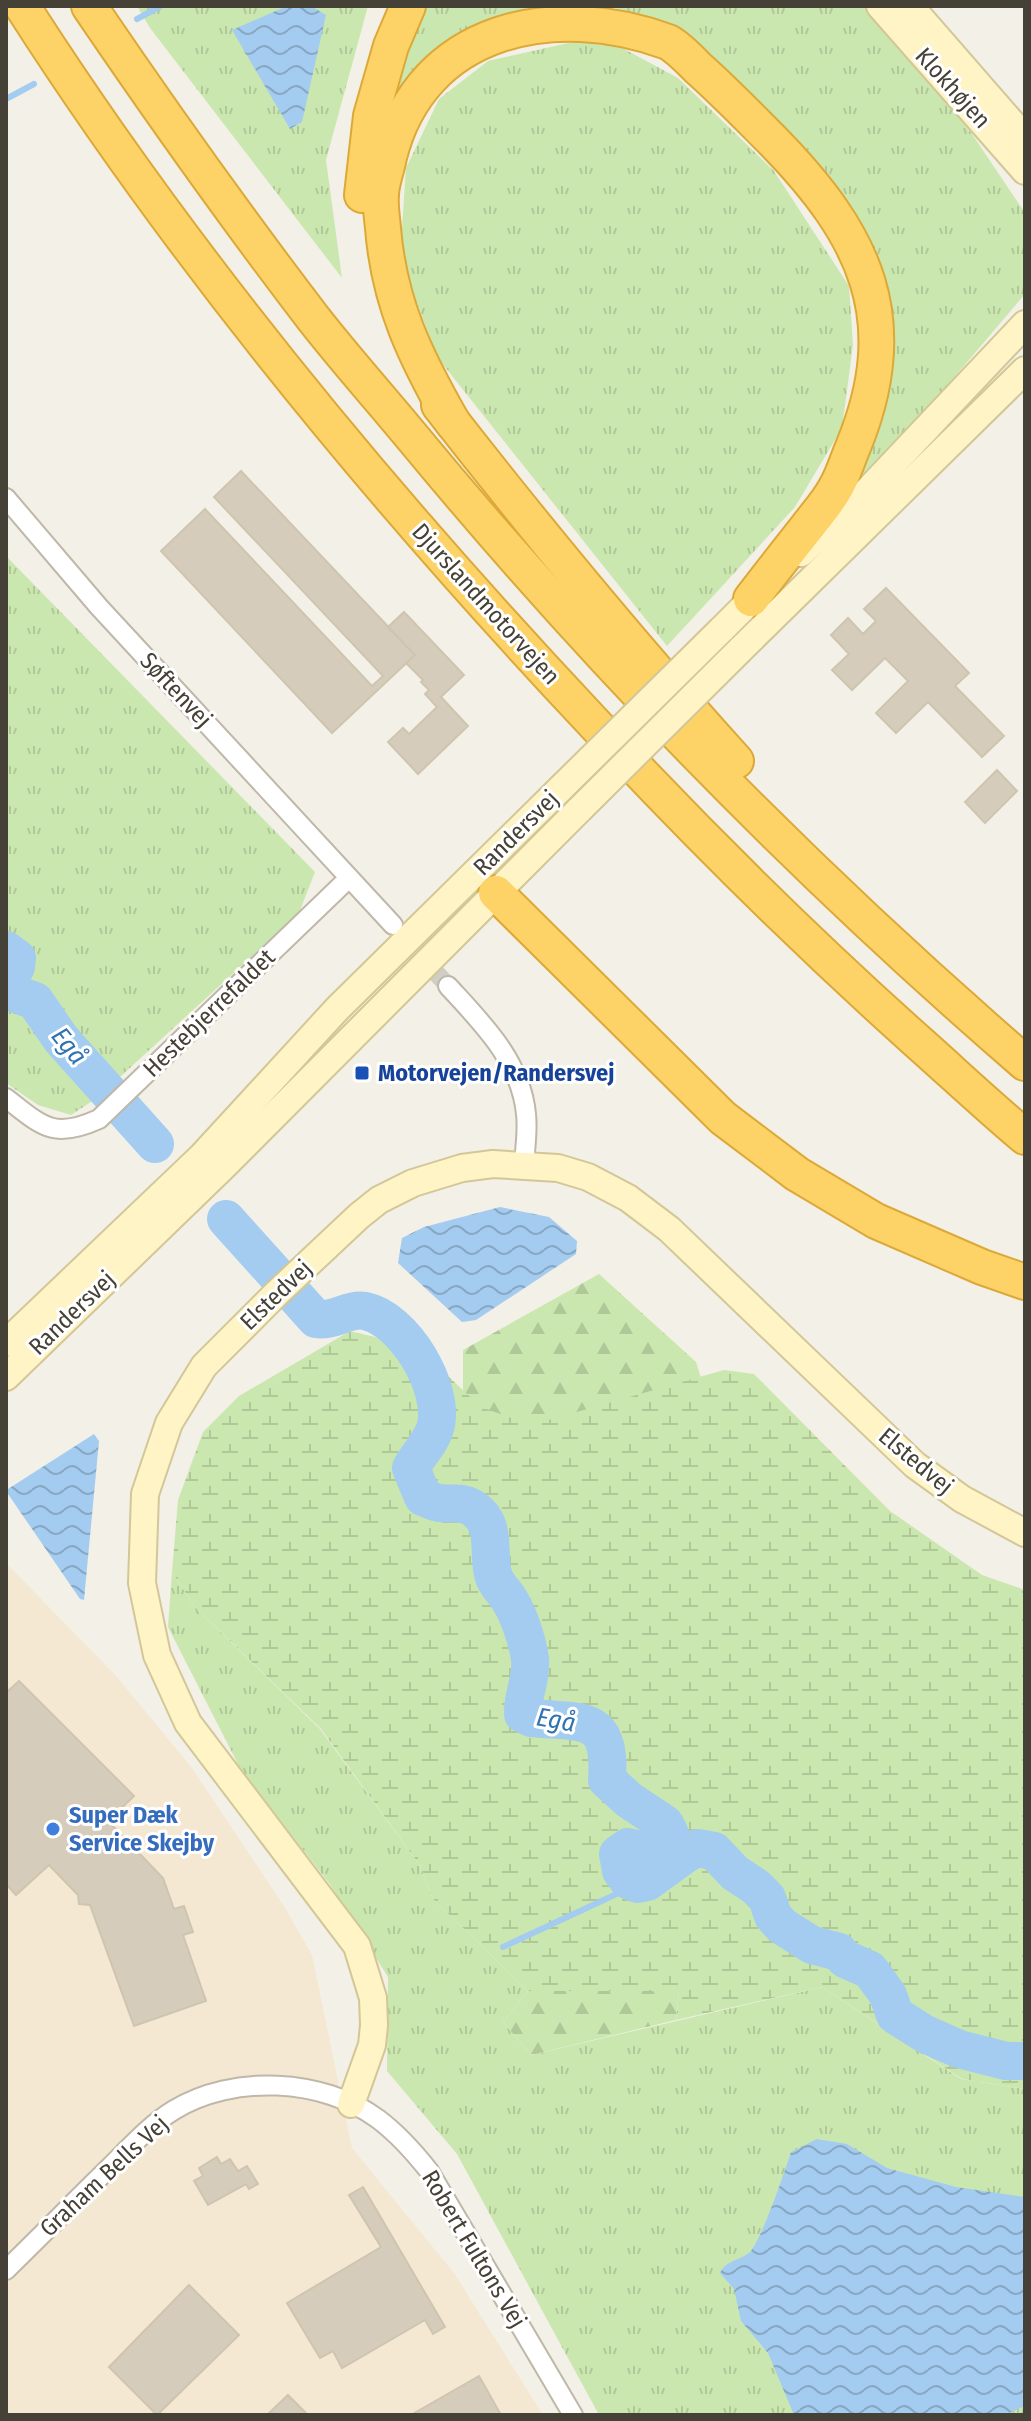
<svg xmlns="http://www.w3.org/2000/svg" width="1031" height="2421" viewBox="0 0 1031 2421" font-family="'Fira Sans Condensed',sans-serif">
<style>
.commercial{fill:#f5e8d2}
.grass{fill:url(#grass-tufts)}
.forest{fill:url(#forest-firs)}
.wetland{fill:url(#wetland-marsh)}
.water{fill:url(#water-waves)}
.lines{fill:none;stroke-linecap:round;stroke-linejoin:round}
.stream{stroke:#a3ccf0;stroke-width:6}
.river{stroke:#a3ccf0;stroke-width:38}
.building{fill:#d5ccbc;stroke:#cfc5af;stroke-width:2}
.street-tunnel{stroke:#d0cdc4;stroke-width:18;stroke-dasharray:18 9;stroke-linecap:butt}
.street-casing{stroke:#bfb8a9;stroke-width:22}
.secondary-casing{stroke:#d3c697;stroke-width:30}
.highway-casing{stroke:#dca938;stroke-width:38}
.street{stroke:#fff;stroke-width:18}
.secondary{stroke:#fef4c6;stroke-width:26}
.highway{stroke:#fdd368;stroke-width:34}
.secondary-bridge-casing{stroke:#d3c697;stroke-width:30;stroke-linecap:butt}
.secondary-bridge{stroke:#fef4c6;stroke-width:26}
.transit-dot{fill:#1a4fb4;stroke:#fff;stroke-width:3}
.shop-dot{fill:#3f7fe0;stroke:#fff;stroke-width:3}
.labels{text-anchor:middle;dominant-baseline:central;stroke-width:6;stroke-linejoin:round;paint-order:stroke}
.street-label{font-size:24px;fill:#464136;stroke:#fff}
.transit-label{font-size:24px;font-weight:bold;fill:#164399;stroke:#fff;text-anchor:start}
.shop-label{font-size:24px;font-weight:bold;fill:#366cbe;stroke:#fff;text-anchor:start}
.water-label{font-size:26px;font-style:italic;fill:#2f73b1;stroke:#fff}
</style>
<defs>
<pattern id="grass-tufts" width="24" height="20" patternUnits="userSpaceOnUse" patternTransform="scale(2)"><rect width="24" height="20" fill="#cbe7b0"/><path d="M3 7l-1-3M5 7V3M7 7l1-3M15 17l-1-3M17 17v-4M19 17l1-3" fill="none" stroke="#b0c798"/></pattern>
<pattern id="forest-firs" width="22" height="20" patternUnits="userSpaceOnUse" patternTransform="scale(2)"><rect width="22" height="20" fill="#cbe7b0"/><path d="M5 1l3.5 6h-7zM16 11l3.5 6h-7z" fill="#b0c798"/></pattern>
<pattern id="wetland-marsh" width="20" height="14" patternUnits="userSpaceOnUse" patternTransform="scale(2)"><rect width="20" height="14" fill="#cbe7b0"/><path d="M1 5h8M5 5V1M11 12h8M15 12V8" fill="none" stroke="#b0c798"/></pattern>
<pattern id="water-waves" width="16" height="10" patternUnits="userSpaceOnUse" patternTransform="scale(2)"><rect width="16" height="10" fill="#a3ccf0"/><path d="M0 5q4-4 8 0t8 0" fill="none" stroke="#87a7c3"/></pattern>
</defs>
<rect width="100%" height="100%" fill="#f3f0e7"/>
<!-- commercial -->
<polygon class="commercial" points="6,1563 117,1677 192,1768 284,1906 312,1955 352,2148 454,2273 543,2415 6,2415"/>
<!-- grass -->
<g class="grass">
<polygon points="137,6 368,6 326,160 342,278 150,28"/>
<polygon points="421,6 539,6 508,13 474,28 386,120"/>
<polygon points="608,6 867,6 972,134 1025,213 1025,294 850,500 844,495 890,385 888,321 880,278 698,49 666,24"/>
<polygon points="600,36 678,78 774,171 849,286 853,345 842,428 795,507 667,646 437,357 400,257 406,168 439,99 488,61"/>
<polygon points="6,556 315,872 299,913 97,1098 71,1115 38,1105 6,1083"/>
<polygon points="172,1572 195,1607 320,1729 419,1864 433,1899 528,1991 503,2022 531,2055 822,1987 961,2079 1025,2089 1025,2415 599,2415 457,2154 387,2071 388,1977 329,1883 242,1772 168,1627"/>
</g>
<!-- forest -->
<g class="forest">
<polygon points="599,1274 696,1362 706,1394 510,1429 463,1402 463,1350"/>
<polygon points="528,1991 679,1991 676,2020 531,2055 503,2022"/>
</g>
<!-- wetland -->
<polygon class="wetland" points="350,1331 417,1347 481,1407 531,1425 724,1370 754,1374 890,1511 982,1575 1025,1590 1025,2089 962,2079 822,1987 676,2020 679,1991 528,1991 433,1899 419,1864 321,1729 195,1607 172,1572 178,1500 203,1432 239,1396"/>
<!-- water -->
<g class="water">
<polygon points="287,6 311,6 326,15 302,122 290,129 232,30"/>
<polygon points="500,1207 549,1217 577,1241 576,1254 476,1320 462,1322 398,1263 402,1238 424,1227"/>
<polygon points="94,1434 99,1441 84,1600 80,1599 8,1494 8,1489"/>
<path d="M817 2139 847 2144 887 2168 956 2187 1025 2197V2406L1005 2415H794L768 2353 741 2321 734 2289 720 2273C726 2260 739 2261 750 2252 761 2241 785 2171 791 2152Z"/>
</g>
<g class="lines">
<!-- stream -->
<g class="stream">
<polyline points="137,19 161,6"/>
<polyline points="6,99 34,84"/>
<polyline points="503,1947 638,1884"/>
</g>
<!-- river -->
<g class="river">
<polyline points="6,950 17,958 16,967 9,977 8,987 13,993 35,1001 61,1039 155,1144"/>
<path d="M226 1219 316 1319C333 1322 349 1308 365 1311 404 1319 444 1386 436 1425 432 1442 419 1453 411 1468L423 1497C428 1499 435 1503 441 1503 452 1505 460 1501 471 1507 498 1523 487 1549 493 1574 495 1583 501 1588 506 1595 518 1611 527 1639 530 1659 532 1679 522 1696 523 1714L531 1718C585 1723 611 1714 607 1780L629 1800 665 1824 670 1834 664 1849 656 1854 628 1847 618 1854 621 1871 628 1880 638 1884 647 1882 687 1853 698 1848 714 1851 735 1873 756 1887 767 1898 773 1916 782 1926 812 1945 839 1952 845 1959 870 1970 888 1995 895 2015 925 2034 959 2049 1006 2061H1025"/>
</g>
</g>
<!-- building -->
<g class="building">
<polygon points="241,471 415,655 332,733 161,551 205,509 372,686 383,676 214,497"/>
<polygon points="886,588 969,673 955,686 1004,736 982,757 928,702 896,733 876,713 908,681 885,658 852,690 832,670 849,654 831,635 848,618 863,634 876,621 864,609"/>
<polygon points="404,612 464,675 441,697 468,726 418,774 388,742 403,728 409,734 437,707 425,694 429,690 421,682 423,680 406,663 415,655 388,627"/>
<polygon points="997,770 1017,791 985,823 965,802"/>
<polygon points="19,1681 134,1796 108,1821 163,1878 174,1909 184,1906 193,1932 183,1935 206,2001 134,2026 90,1905 79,1904 78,1895 49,1865 16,1895 6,1884 6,1693"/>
<polygon points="217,2157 221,2164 230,2159 238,2171 247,2166 258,2184 249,2189 246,2184 208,2205 194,2181 203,2176 199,2168"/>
<polygon points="363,2187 445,2327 433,2334 425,2320 342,2368 333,2351 320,2358 287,2303 381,2247 349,2195"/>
<polygon points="189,2285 239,2335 157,2415 109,2367"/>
<polygon points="479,2376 501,2415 411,2415"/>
<polygon points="288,2395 308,2415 267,2415"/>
</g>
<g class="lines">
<!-- street-tunnel -->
<polyline class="street-tunnel" points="399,932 448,986"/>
<!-- street casing -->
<g class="street-casing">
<g id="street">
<polyline points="6,498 99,607 393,925"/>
<path d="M448 986C482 1023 521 1061 526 1114 528 1130 525 1148 524 1165"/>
<path d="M6 1098C42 1126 53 1140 99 1119L349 878"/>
<path d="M6 2270C41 2236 75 2201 110 2167 130 2147 151 2124 174 2110 233 2074 323 2078 378 2119 398 2134 414 2152 429 2171L573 2415"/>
</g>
</g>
<!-- secondary casing -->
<g class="secondary-casing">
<g id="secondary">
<polyline points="880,6 1025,171"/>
<polyline points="910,6 1025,138"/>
<polyline points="801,553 855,504 1025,324"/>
<polyline points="721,630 763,588"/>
<polyline points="740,650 1025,370"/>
<polyline points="6,1343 202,1156 337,1009 561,788"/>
<polyline points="6,1377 223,1167 580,809"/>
<polyline points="351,2104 372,2045 374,2025 373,1998 357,1946 188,1723 157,1655 142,1583 145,1494 169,1423 204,1366 277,1293 359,1216 379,1200 413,1183 462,1168 493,1164 558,1168 588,1177 628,1198 669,1229 915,1465 962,1499 1025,1533"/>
</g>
</g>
<!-- highway casing -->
<g class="highway-casing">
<g id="highway">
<path d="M22 6C184 259 385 501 591 720 695 832 803 939 917 1041 953 1073 988 1106 1025 1137"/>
<path d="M89 6C161 112 235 216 313 318 345 359 380 398 413 438 599 663 805 873 1025 1063"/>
<polyline points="362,195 371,116 391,46 408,6"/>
<path d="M439 405C534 527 632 646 736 761"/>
<path d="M453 423C416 358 389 304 383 228 382 217 380 206 381 195 381 183 387 169 389 157 421 27 555 0 668 42 679 48 689 59 698 68 724 91 748 116 773 141 865 235 906 319 853 447 847 461 843 476 835 489 828 502 817 514 808 526 789 550 770 574 751 599"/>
<polyline points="496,893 723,1118 797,1174 876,1221 982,1267 1025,1282"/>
</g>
</g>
<!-- street -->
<use href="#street" class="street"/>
<!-- secondary -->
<use href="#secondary" class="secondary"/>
<!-- highway -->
<use href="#highway" class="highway"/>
<!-- secondary-bridge casing -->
<g class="secondary-bridge-casing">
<g id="secondary-bridge">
<polyline points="561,788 721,630"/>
<polyline points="580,809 740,650"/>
</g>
</g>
<!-- secondary-bridge -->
<use href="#secondary-bridge" class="secondary-bridge"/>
</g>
<!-- markers -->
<rect class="transit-dot" x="354" y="1065" width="16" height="16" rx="4"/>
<circle class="shop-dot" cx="53" cy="1829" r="8"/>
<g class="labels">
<!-- street labels -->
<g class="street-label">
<text transform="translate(953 88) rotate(48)">Klokhøjen</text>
<text transform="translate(486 604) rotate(48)">Djurslandmotorvejen</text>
<text transform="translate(176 690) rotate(47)">Søftenvej</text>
<text transform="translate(516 833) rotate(-45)">Randersvej</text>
<text transform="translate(209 1013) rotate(-44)">Hestebjerrefaldet</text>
<text transform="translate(276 1295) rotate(-44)">Elstedvej</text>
<text transform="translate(72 1313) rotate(-44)">Randersvej</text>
<text transform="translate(916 1461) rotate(40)">Elstedvej</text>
<text transform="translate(104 2176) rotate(-43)">Graham Bells Vej</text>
<text transform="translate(474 2249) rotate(59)">Robert Fultons Vej</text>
</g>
<!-- transit labels -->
<g class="transit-label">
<text x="378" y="1073">Motorvejen/Randersvej</text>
</g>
<!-- shop labels -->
<g class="shop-label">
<text x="69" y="1815">Super Dæk<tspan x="69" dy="28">Service Skejby</tspan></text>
</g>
<!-- water labels -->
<g class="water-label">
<text transform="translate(69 1046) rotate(51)">Egå</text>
<text transform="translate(556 1720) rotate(10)">Egå</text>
</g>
</g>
<!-- border -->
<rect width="1031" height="2421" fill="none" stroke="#464136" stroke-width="16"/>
</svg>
